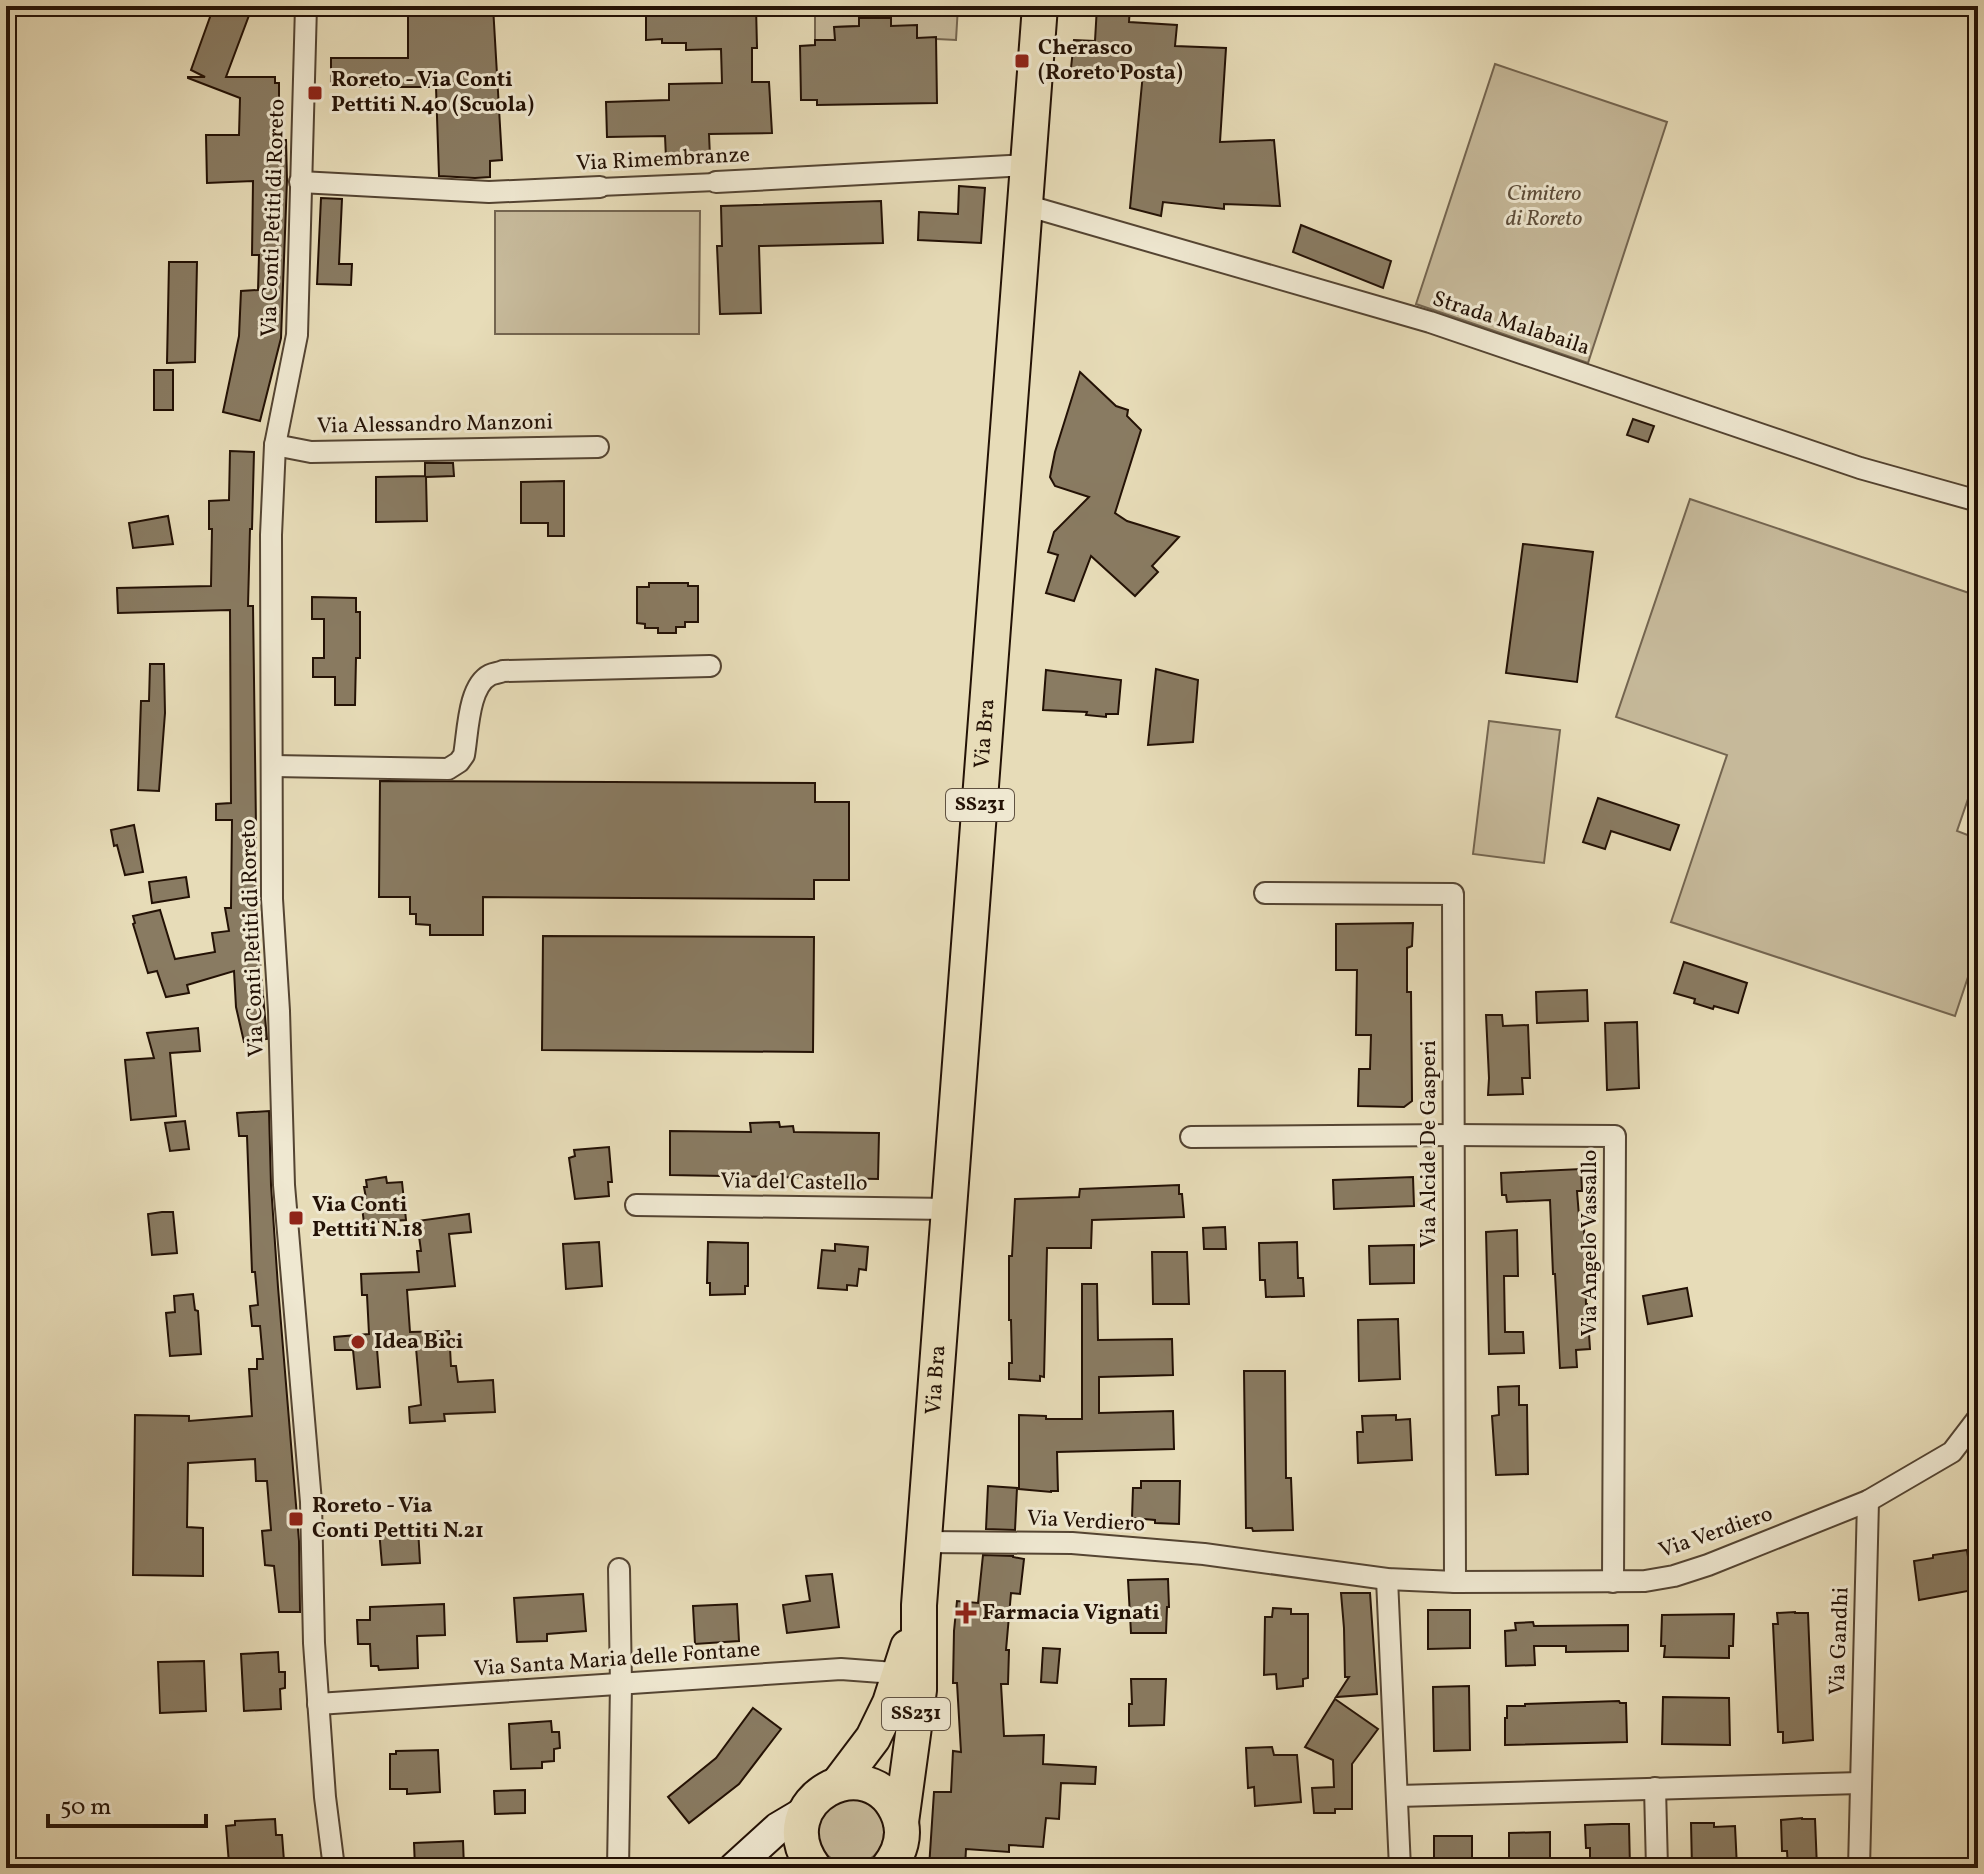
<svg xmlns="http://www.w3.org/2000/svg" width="1984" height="1874" viewBox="0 0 1984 1874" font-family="Vollkorn,serif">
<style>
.green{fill:#c6b99a;stroke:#746550;stroke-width:2}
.building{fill:#897b62;stroke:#231105;stroke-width:2}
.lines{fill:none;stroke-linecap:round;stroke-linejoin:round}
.pedestrian-casing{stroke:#544432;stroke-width:20}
.minor-casing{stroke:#544432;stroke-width:24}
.secondary-casing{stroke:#231105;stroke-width:34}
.primary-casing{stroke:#231105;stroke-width:38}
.pedestrian{stroke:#efe8d1;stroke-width:16}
.minor{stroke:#efe8d1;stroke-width:20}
.secondary{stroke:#efe8d1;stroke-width:30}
.primary{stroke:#e7dcb8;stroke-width:34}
.poi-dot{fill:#8f2418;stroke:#efe8d1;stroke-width:3}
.labels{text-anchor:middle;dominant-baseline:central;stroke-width:6;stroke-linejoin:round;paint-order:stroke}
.shield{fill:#efe8d1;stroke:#605242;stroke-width:2}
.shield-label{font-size:20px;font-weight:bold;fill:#231105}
.poi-label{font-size:22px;font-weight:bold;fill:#231105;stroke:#efe8d1;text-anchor:start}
.street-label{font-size:22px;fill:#231105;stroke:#efe8d1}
.park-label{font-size:22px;font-style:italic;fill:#5c4c39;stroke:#efe8d1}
</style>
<rect width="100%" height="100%" fill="#e7dcb8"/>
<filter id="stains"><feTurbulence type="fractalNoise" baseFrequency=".0025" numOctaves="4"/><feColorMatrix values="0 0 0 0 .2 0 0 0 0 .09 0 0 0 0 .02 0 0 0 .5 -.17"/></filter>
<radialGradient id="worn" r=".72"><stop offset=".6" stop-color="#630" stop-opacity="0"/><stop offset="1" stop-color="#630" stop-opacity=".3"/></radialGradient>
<!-- green -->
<g class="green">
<polygon points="815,6 958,6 956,40 917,38 917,26 891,26 890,18 860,18 859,26 835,27 835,40 815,40"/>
<polygon points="1495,64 1667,122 1588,363 1416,304"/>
<polygon points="495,211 700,211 699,334 495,334"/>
<polygon points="1690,499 1978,596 1978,770 1957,831 1978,839 1978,947 1955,1016 1671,922 1727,755 1616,717"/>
<polygon points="1489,721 1560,730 1544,863 1473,854"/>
<circle cx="851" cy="1832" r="33"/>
</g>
<!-- building -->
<g class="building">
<polygon points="214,6 242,6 251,10 226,77 275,77 275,83 279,83 279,111 282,112 282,140 286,140 287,180 281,338 260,421 223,412 239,336 241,291 258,290 259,255 252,255 253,181 207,183 206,135 239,135 240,98 188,78 188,77 205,77 191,70"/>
<polygon points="493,6 502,160 490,161 490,177 475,178 439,176 436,87 331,87 331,58 408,58 408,7"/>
<polygon points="646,6 756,6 757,48 752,48 752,82 769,82 772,133 709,134 710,157 666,158 665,136 607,137 606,102 669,100 669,84 722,83 721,49 686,50 686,43 662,43 662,39 646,40"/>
<polygon points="1097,6 1130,6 1129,22 1177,25 1175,46 1226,48 1220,142 1274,140 1280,206 1224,204 1224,209 1163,202 1161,216 1130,208 1143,73 1071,68 1074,40 1095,41"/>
<polygon points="859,18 891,18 891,26 917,25 917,38 936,37 937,103 817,105 817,100 801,100 800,46 815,45 815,40 835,40 834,27 859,26"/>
<polygon points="959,186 985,188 981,243 918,240 919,212 958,214"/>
<polygon points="321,198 342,199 339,264 352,264 351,285 317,284"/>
<polygon points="881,201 883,243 759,246 761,313 720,314 717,246 722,246 721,206"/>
<polygon points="1301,225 1391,261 1383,288 1293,252"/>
<polygon points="169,262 197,262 195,362 167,363"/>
<rect x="154" y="370" width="19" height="40"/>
<polygon points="1080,372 1116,406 1128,410 1127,416 1141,430 1115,513 1127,521 1179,537 1152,566 1158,572 1135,596 1091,556 1074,601 1046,593 1058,555 1048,552 1054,532 1089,497 1055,486 1050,477 1055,452"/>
<polygon points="1633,419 1654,426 1648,442 1627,435"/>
<polygon points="230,451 254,452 252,529 250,529 248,606 253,606 256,827 255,907 267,1039 244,1042 236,1007 234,971 187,985 189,993 166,997 157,971 148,973 133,924 135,923 133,916 160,910 175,959 215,952 212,933 229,931 225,908 231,908 232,820 216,820 216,804 231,803 230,610 118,613 117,588 211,586 212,529 209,529 209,501 229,500"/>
<polygon points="425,463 453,463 454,476 426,477 427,521 376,522 376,477 425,476"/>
<polygon points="564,481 564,536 548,536 548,523 521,523 521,482"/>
<polygon points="168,516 173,544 133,548 129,523"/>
<polygon points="1523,544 1593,552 1577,682 1506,673"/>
<polygon points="649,583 688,583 688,586 698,586 698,622 685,622 685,627 676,627 676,633 658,633 658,628 645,628 645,624 637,623 637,587 649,587"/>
<polygon points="312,597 356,598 356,612 360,612 360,658 356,658 355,705 335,705 335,677 313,677 313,658 324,658 324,619 312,619"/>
<polygon points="150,664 164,664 165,713 159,791 138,790 141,701 149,701"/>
<polygon points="1156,669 1198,680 1193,742 1148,745"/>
<polygon points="1046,670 1121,680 1118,714 1106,714 1106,717 1086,715 1087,712 1043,710"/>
<polygon points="380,781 815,783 815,802 849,802 849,880 814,880 814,899 483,897 483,935 430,935 430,925 416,924 416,914 410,914 410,897 379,897"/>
<polygon points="1598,798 1679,825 1670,850 1611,831 1605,849 1583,842"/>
<polygon points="134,825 143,872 125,875 117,845 114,846 111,830"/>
<polygon points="186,877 189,897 152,903 149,882"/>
<polygon points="1413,923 1412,946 1407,948 1407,992 1411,992 1412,1101 1404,1107 1358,1106 1359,1069 1370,1069 1371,1035 1356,1035 1357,970 1336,970 1336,924"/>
<polygon points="543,936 814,937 813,1052 542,1050"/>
<polygon points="1684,962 1747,983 1738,1013 1714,1006 1713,1009 1694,1003 1695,999 1674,993"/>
<polygon points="1587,990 1588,1021 1537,1023 1536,992"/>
<polygon points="1486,1015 1502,1015 1503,1026 1528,1025 1530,1078 1522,1078 1523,1094 1488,1095 1489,1078"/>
<polygon points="1637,1022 1639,1088 1607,1090 1605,1023"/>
<polygon points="198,1028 200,1051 170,1053 176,1116 131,1120 125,1060 154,1058 147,1033"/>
<polygon points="269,1111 271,1185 278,1287 299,1541 300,1612 279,1612 274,1566 265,1565 262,1531 271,1530 267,1481 256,1481 255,1459 188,1463 187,1527 203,1528 203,1576 133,1575 135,1415 189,1416 189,1421 252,1416 249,1369 257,1369 257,1359 263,1359 260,1326 252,1326 250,1306 258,1305 255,1272 252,1272 247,1136 239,1136 237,1113"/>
<polygon points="185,1121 189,1149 170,1151 165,1123"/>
<polygon points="779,1122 780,1127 793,1126 794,1132 879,1133 878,1179 670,1175 670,1131 751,1132 750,1123"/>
<polygon points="609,1147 612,1182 608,1182 609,1196 575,1199 569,1158 575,1156 574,1150"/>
<polygon points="1581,1169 1582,1191 1577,1191 1580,1229 1584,1228 1586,1304 1587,1304 1590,1349 1576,1350 1577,1367 1560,1368 1555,1274 1553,1274 1550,1200 1507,1202 1506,1195 1502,1195 1501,1173"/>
<polygon points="386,1177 387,1183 402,1182 406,1220 364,1223 361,1199 366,1198 364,1187 367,1187 366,1180"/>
<polygon points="1413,1177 1414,1206 1334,1209 1333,1180"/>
<polygon points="1179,1185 1179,1194 1182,1194 1184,1217 1092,1220 1091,1248 1047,1248 1044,1377 1040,1376 1040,1381 1009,1379 1009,1363 1012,1363 1011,1320 1009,1320 1009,1256 1012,1256 1015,1199 1079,1197 1080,1189"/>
<polygon points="162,1212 173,1212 177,1253 152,1255 148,1214"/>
<polygon points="469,1214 471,1232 449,1234 455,1286 407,1290 410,1332 449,1331 451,1366 456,1366 458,1382 493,1380 495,1412 444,1414 445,1421 410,1423 409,1407 421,1405 416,1348 377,1349 380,1387 357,1389 353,1350 335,1350 334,1337 369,1334 367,1295 362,1295 361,1274 419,1272 417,1251 421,1251 417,1221"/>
<polygon points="1225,1227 1226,1249 1204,1249 1203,1228"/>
<polygon points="1517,1230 1518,1276 1504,1276 1505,1332 1523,1332 1524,1353 1489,1354 1486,1232"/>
<polygon points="599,1242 602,1286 566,1289 563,1244"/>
<polygon points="708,1242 748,1243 748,1286 745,1286 745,1294 710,1295 710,1283 707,1283"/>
<polygon points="1297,1242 1298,1278 1303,1278 1304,1296 1266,1297 1265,1280 1260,1280 1259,1243"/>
<polygon points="835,1244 868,1247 866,1270 859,1269 857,1286 847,1285 847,1290 818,1288 822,1250 835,1251"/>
<polygon points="1414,1245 1414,1283 1370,1284 1369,1246"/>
<polygon points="1152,1252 1187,1252 1189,1304 1153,1304"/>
<polygon points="1082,1284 1097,1284 1098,1340 1172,1339 1173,1375 1099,1377 1099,1413 1173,1411 1174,1449 1057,1452 1058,1491 1051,1491 1051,1492 1019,1489 1019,1415 1046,1416 1046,1419 1082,1419"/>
<polygon points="1687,1288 1692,1316 1648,1324 1643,1296"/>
<polygon points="193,1294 195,1310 198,1311 201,1354 170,1356 166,1313 175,1312 174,1296"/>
<polygon points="1398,1319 1400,1379 1359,1381 1358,1320"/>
<polygon points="1244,1371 1285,1371 1286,1478 1291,1478 1293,1530 1253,1531 1252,1528 1246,1528"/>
<polygon points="1519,1386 1519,1405 1527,1405 1528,1474 1496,1475 1492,1416 1499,1415 1498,1387"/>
<polygon points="1396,1415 1396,1420 1410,1419 1412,1460 1358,1463 1357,1432 1363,1432 1362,1416"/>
<polygon points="1141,1481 1180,1481 1179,1524 1155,1523 1155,1520 1132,1518 1133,1488 1141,1488"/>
<polygon points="988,1486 1017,1488 1015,1530 986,1529"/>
<polygon points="418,1528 420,1563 382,1565 379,1530"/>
<polygon points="1967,1550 1973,1590 1919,1600 1914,1561 1933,1558 1933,1555"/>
<polygon points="983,1555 1013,1556 1013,1557 1024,1559 1020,1594 1011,1593 1006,1650 1009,1650 1008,1684 1001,1684 1004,1736 1044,1735 1043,1764 1096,1767 1095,1784 1061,1783 1059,1819 1046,1818 1043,1847 1009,1845 1009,1852 966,1849 965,1868 929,1868 934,1792 951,1792 953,1751 961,1752 957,1683 953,1683 954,1631 957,1601 978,1603"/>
<polygon points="832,1574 839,1627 787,1633 783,1605 810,1601 806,1576"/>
<polygon points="1168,1579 1169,1607 1167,1607 1166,1633 1131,1633 1128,1580"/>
<polygon points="1341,1593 1370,1593 1377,1694 1336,1697 1349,1677 1345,1677 1344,1628"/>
<polygon points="583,1594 586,1631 547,1634 547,1641 517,1642 514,1598"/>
<polygon points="444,1604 445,1635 417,1636 418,1668 379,1670 378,1666 371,1666 370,1644 358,1644 357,1620 370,1620 370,1607"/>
<polygon points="737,1604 739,1641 695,1644 693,1606"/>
<polygon points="1273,1608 1291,1609 1291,1614 1308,1614 1308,1678 1303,1679 1303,1686 1277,1689 1276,1674 1264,1675 1265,1617 1272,1617"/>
<polygon points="1428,1610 1470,1610 1470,1648 1428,1649"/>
<polygon points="1795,1612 1795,1613 1808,1613 1813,1740 1783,1743 1783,1732 1778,1732 1773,1624 1778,1624 1777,1613"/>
<polygon points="1734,1614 1733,1646 1729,1646 1729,1658 1664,1657 1665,1646 1661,1646 1662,1615"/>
<polygon points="1533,1622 1534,1626 1628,1625 1628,1651 1566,1652 1566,1646 1534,1646 1535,1665 1506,1666 1505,1631 1516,1630 1515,1623"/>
<polygon points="1043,1648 1060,1649 1057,1683 1041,1682"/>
<polygon points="278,1652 279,1672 285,1672 285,1688 280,1689 281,1709 244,1711 241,1654"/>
<polygon points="204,1661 206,1711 160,1713 158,1662"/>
<polygon points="1131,1679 1166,1679 1164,1725 1129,1726 1129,1704 1132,1704"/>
<polygon points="1469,1686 1470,1750 1434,1751 1433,1687"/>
<polygon points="1663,1697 1729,1698 1730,1745 1662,1744"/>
<polygon points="1335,1699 1378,1729 1352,1764 1352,1809 1335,1809 1335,1813 1314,1813 1312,1788 1334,1787 1333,1760 1305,1747"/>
<polygon points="1619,1701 1620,1703 1626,1703 1627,1742 1505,1745 1505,1718 1507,1718 1507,1706 1525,1706 1525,1704"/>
<polygon points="753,1708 781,1729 739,1784 689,1823 668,1797 716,1758"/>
<polygon points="551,1721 552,1732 559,1732 560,1748 554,1749 554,1761 542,1762 542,1768 511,1769 509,1724"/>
<polygon points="1272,1747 1274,1755 1297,1755 1301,1802 1255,1806 1254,1787 1248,1788 1246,1748"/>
<polygon points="438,1750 440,1792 407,1794 407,1789 390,1789 390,1754 396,1754 396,1751"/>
<polygon points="525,1790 525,1813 495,1814 494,1791"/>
<polygon points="1802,1818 1802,1819 1815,1819 1817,1868 1788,1868 1787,1851 1782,1851 1781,1820"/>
<polygon points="275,1819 276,1835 282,1835 284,1861 281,1861 282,1868 235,1868 235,1863 229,1864 226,1826 235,1825 235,1821"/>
<polygon points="1691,1823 1714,1823 1714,1827 1735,1826 1737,1868 1692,1868"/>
<polygon points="1612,1824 1629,1824 1630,1868 1590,1868 1590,1848 1586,1848 1585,1825"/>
<polygon points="1550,1832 1550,1868 1509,1868 1509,1833"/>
<rect x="1434" y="1836" width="38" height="32"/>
<polygon points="463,1841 464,1868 415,1868 414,1843"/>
</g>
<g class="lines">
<!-- pedestrian casing -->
<g class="pedestrian-casing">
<polyline id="pedestrian" points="600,187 716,182"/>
</g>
<!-- minor casing -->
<g class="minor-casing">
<g id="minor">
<polyline points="306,6 297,335 275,445 271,535 272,899 279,1011 284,1185 311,1502 314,1643 325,1797 334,1868"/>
<polyline points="300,182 489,192 600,187"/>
<polyline points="716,182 1029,165"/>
<polyline points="1025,205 1430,322 1860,468 1978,501"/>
<polyline points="275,445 311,452 598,447"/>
<path d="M273 766 448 769 459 762 464 755C468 733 468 686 490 675 494 673 499 673 503 671L710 666"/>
<polyline points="1265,893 1453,894 1455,1582"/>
<polyline points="1191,1137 1453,1135 1615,1136 1613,1582"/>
<polyline points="636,1205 950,1209"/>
<polyline points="924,1542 1072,1543 1204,1554 1387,1579 1455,1582 1645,1581 1674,1576 1708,1565 1868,1501 1952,1452 1978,1418"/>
<polyline points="1387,1579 1400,1868"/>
<polyline points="318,1704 841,1669 908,1674"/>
<polyline points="1655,1788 1657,1868"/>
<polyline points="1398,1796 1860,1783"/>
<polyline points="618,1868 621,1684 619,1569"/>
<polyline points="1859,1868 1868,1501"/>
</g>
</g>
<!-- secondary casing -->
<g class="secondary-casing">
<polyline id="secondary" points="734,1868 778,1828 805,1812"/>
</g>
<!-- primary casing -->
<g class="primary-casing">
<g id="primary">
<polyline points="839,1783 873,1738 890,1703 908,1647"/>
<path id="s1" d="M901 1822 919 1690V1605L1040 6"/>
<path d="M814 1868C764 1800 871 1744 899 1816 906 1835 900 1853 888 1868"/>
</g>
</g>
<!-- pedestrian -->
<use href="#pedestrian" class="pedestrian"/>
<!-- minor -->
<use href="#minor" class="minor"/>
<!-- secondary -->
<use href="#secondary" class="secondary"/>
<!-- primary -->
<use href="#primary" class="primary"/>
</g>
<!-- markers -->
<g class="poi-dot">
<rect x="1014" y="53" width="16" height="16" rx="4"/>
<rect x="307" y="85" width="16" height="16" rx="4"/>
<rect x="288" y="1210" width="16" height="16" rx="4"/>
<circle cx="358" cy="1342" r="8"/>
<rect x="288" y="1511" width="16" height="16" rx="4"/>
<path d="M962 1601h8v8h8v8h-8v8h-8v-8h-8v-8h8z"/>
</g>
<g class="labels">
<!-- shield labels -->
<g class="shield">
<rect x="946" y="789" width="68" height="32" rx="6"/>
<rect x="882" y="1698" width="68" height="32" rx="6"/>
</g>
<g class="shield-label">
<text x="980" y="805">SS231</text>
<text x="916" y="1714">SS231</text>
</g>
<!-- poi labels -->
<g class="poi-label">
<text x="1038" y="48">Cherasco<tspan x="1038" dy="25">(Roreto Posta)</tspan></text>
<text x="331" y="80">Roreto - Via Conti<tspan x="331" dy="25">Pettiti N.40 (Scuola)</tspan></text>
<text x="312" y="1205">Via Conti<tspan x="312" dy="25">Pettiti N.18</tspan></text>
<text x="374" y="1342">Idea Bici</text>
<text x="312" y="1506">Roreto - Via<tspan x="312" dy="25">Conti Pettiti N.21</tspan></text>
<text x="982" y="1613">Farmacia Vignati</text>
</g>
<!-- street labels -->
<g class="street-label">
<text transform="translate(663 160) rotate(-3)">Via Rimembranze</text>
<text transform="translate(274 218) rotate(-88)">Via Conti Petiti di Roreto</text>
<text transform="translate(1511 324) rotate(18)">Strada Malabaila</text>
<text transform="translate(435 425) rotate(-1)">Via Alessandro Manzoni</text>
<text stroke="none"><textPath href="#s1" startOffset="1092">Via Bra</textPath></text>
<text transform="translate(253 938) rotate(-92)">Via Conti Petiti di Roreto</text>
<text transform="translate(1429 1144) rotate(-90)">Via Alcide De Gasperi</text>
<text transform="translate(794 1183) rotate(1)">Via del Castello</text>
<text transform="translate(1590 1243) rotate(-90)">Via Angelo Vassallo</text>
<text stroke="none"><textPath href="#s1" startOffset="444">Via Bra</textPath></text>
<text transform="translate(1086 1522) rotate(3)">Via Verdiero</text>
<text transform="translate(1716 1533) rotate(-19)">Via Verdiero</text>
<text transform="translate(1840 1641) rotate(-88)">Via Gandhi</text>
<text transform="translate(617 1660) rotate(-4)">Via Santa Maria delle Fontane</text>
</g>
<!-- park labels -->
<g class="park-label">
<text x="1544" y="194">Cimitero<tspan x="1544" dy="25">di Roreto</tspan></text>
</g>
</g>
<!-- margin -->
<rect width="1984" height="1874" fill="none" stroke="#e7dcb8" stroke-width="32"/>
<rect x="8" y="8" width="1968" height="1858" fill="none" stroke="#231105" stroke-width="4"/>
<rect x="16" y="16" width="1952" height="1842" fill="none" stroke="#231105" stroke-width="2"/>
<!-- scale -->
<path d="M48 1814v12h158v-12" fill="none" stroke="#231105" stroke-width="4"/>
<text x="60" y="1814" font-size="24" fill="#231105" stroke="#efe8d1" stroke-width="6" paint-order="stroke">50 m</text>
<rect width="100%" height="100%" filter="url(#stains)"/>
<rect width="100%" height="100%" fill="url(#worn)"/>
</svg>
